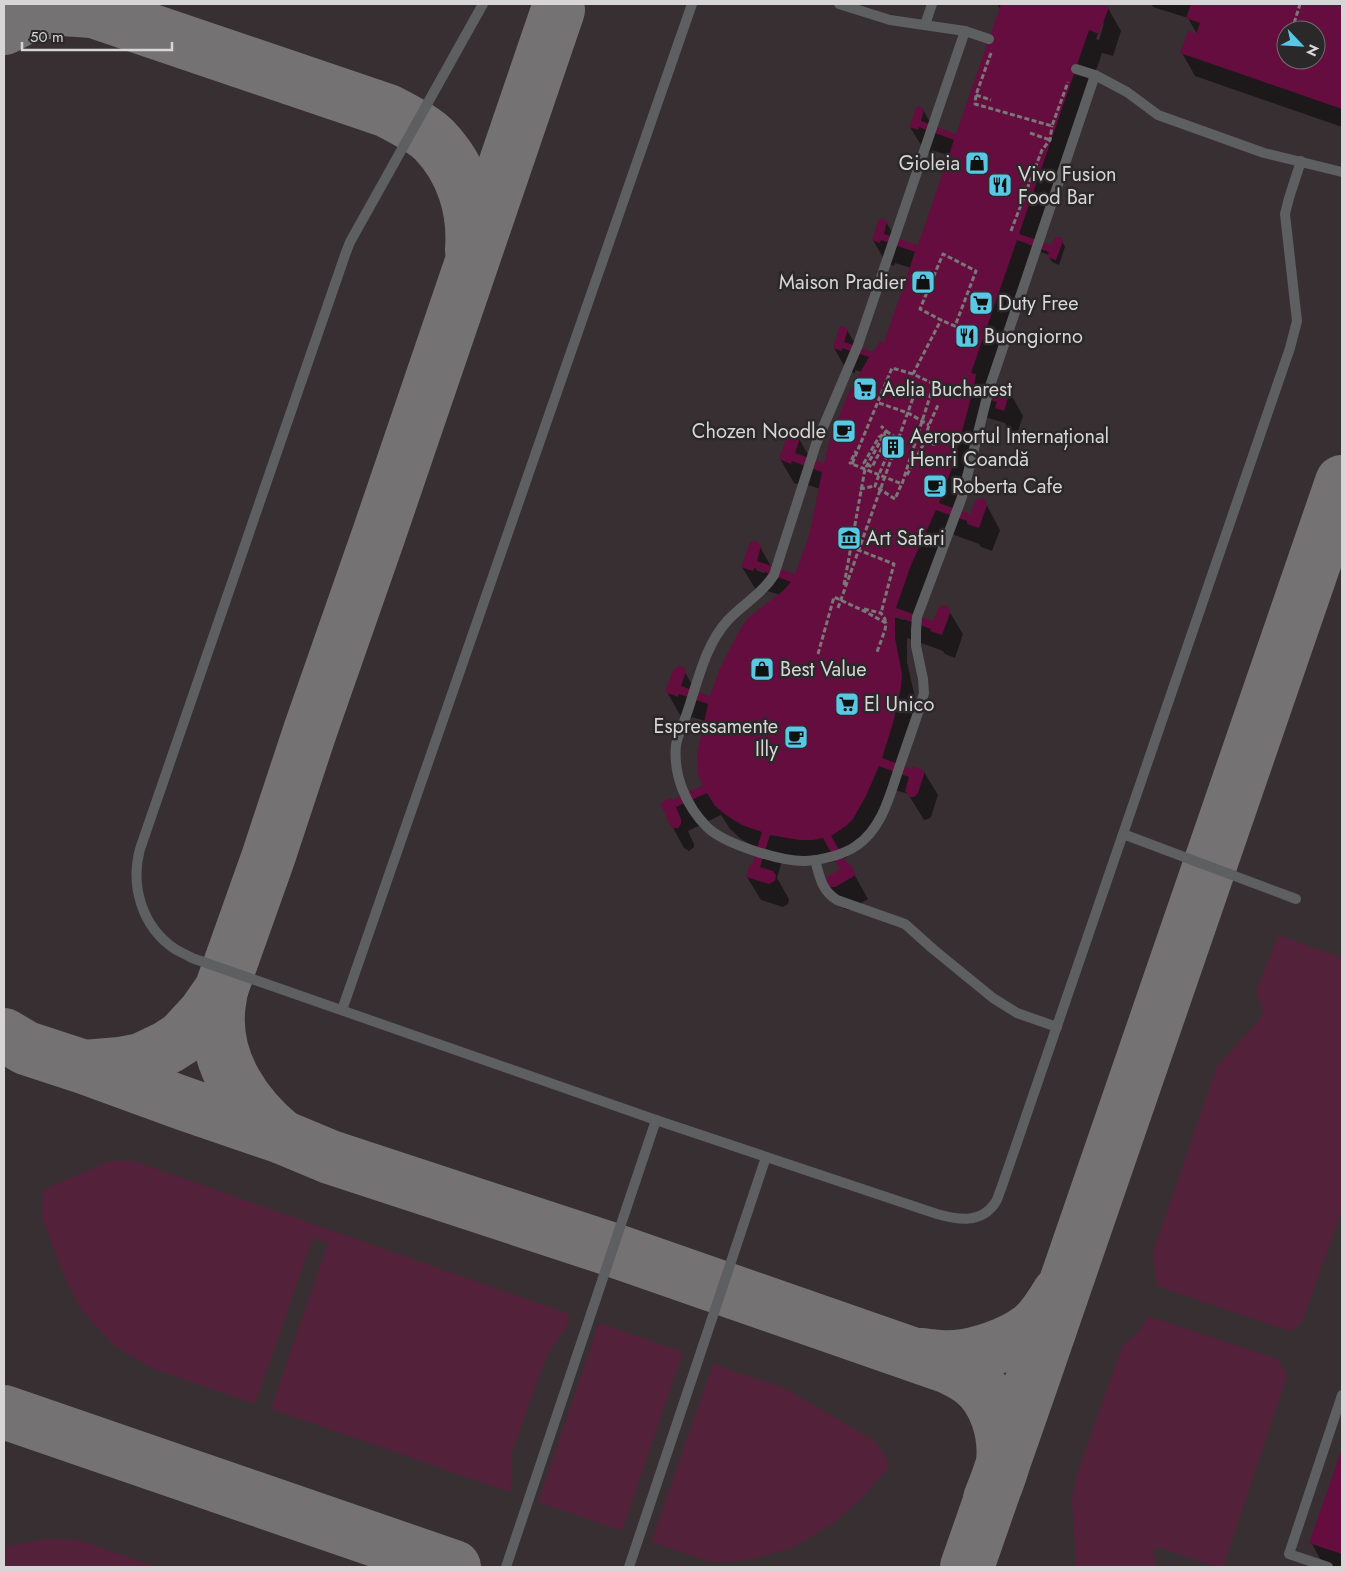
<svg xmlns="http://www.w3.org/2000/svg" width="1346" height="1571" viewBox="0 0 1346 1571" font-family="Jost,sans-serif">
<style>
.built{fill:#382f33;fill-rule:evenodd}
.green{fill:#54213a}
.shadow{fill:#0007;fill-rule:evenodd}
.lines{fill:none;stroke-linecap:round;stroke-linejoin:round}
.taxiway{stroke:#747272;stroke-width:54}
.building{fill:#650d3f;fill-rule:evenodd}
.path{stroke:#7a7778;stroke-width:3;stroke-dasharray:5 2.5;stroke-linecap:butt}
.lane{stroke:#5d5f60;stroke-width:10}
.labels{text-anchor:middle;dominant-baseline:central;stroke-width:5;stroke-linejoin:round;paint-order:stroke}
.poi-label{font-size:20px;fill:#d8d5d6;stroke:#2b2829;text-anchor:start}
</style>
<rect width="100%" height="100%" fill="#2b2829"/>
<!-- built -->
<path class="built" d="M4 4H1342V1567H4ZM1286 30H1316V60H1286Z"/>
<!-- green -->
<g class="green">
<polygon points="1278,935 1342,958 1342,1210 1302,1322 1296,1328 1289,1331 1157,1286 1153,1252 1217,1066 1260,1019 1263,1010 1256,991"/>
<path d="M110 1161H134L569 1314 567 1326 547 1355 512 1452C511 1466 513 1479 510 1492L271 1409 328 1243 313 1238 255 1404 151 1368 112 1344 80 1308 60 1267 42 1217 43 1190Z"/>
<path d="M1147 1316 1278 1359 1287 1376 1223 1567H1216L1156 1546 1153 1553 1156 1567H1076L1072 1499 1077 1474 1123 1344C1137 1335 1141 1331 1147 1316Z"/>
<polygon points="599,1323 683,1352 622,1531 538,1502"/>
<polygon points="713,1364 786,1389 873,1440 885,1455 889,1467 861,1499 832,1524 792,1548 747,1560 714,1563 651,1542"/>
<polygon points="61,1539 81,1541 158,1567 4,1567 4,1547 40,1540"/>
</g>
<!-- shadow -->
<g class="shadow">
<path d="M997 4H1095L1108 8 1121 31 1113 56 1102 53 1038 242 1052 247 1061 239 1065 247 1059 265 1052 262 1049 257V255L1035 250 986 392 1000 397 1008 389 1023 416 1017 434 1009 431 1005 423 985 417 958 511 971 515 984 500 1000 530 992 551 981 547 979 544 949 533 914 615 934 622 949 611 963 634 955 658 945 654 943 651 907 638V662L915 698 914 711 900 766 913 771 924 772 938 795 931 817 928 819 924 820 908 794 892 789 859 849 844 859 848 866 849 865 868 899 849 910 845 909 842 907 828 884 842 869 838 861 827 863H813L783 857 777 878 789 899 788 904 783 907 761 900 747 877 753 867 757 848 741 839 730 829 721 815 688 831 694 844V847L689 851 684 848 671 824 672 802 705 786V721L692 717 691 719 680 715 667 692 683 669 697 693 711 698 780 595 767 591 766 594 756 590 742 567 760 547 772 568 796 576 811 536 820 489 805 484V486L794 483 780 459 798 437 811 460 825 465 862 372 855 370V373L847 371 834 348 847 330 857 347 873 353 885 344 911 268 895 263 894 266 886 263 873 240 886 222 896 239 919 247 950 156 932 150 931 153 924 150 910 127 923 110 933 127 957 135 1000 9ZM1102 23H1104L1099 40 1096 39ZM757 568 764 570V573L756 570ZM889 613 904 618V620L888 615Z"/>
<path d="M1151 4H1342V127L1195 76 1182 53 1198 36 1188 18 1153 7ZM1286 30H1316V60H1286Z"/>
<polygon points="1342,1451 1342,1567 1329,1567 1324,1566 1311,1542"/>
</g>
<g class="lines">
<!-- taxiway -->
<g class="taxiway">
<path d="M75 4 93 11 388 111C404 120 422 128 434 140 463 170 475 210 472 250"/>
<polyline points="4,28 27,16 62,9 93,11"/>
<path d="M221 990C220 998 218 1006 218 1013 215 1063 245 1107 282 1137"/>
<polyline points="4,1035 26,1048 84,1067 120,1064 141,1060 168,1047 182,1038 205,1013 221,990 268,858 310,731 379,534 558,10"/>
<path d="M89 1069 185 1104 282 1137 330 1157 613 1250 949 1367C957 1371 966 1375 973 1381 996 1399 1006 1434 1003 1462 1001 1475 994 1488 990 1499"/>
<path d="M920 1355C931 1356 943 1358 955 1357 978 1355 1012 1344 1031 1329 1043 1320 1051 1306 1059 1293"/>
<polyline points="4,1412 454,1567"/>
<polyline points="967,1567 1034,1375 1342,482"/>
</g>
</g>
<!-- building -->
<g class="building">
<polygon points="1001,4 1099,4 1109,7 1099,34 1089,30 1019,234 1051,245 1055,237 1061,237 1063,241 1056,260 1047,257 1049,252 1017,240 971,373 976,374 974,388 999,396 1003,387 1009,388 1010,392 1004,411 995,408 997,402 972,394 953,465 939,503 970,514 976,500 981,498 985,499 987,505 979,528 967,524 967,521 936,510 911,565 896,608 933,621 939,607 944,605 949,608 950,613 942,635 930,631 931,629 895,616 895,638 902,674 901,687 893,723 882,758 912,769 913,766 925,771 918,793 914,797 910,797 905,791 909,777 879,766 866,796 853,819 846,826 831,836 848,865 850,864 856,875 835,887 830,887 826,882 827,877 840,869 823,838 813,840 799,840 770,835 760,867 773,871 776,875 775,881 769,884 746,877 750,864 752,865 762,832 742,825 726,815 715,806 707,793 676,807 681,819 681,824 678,828 673,828 670,825 660,803 671,798 672,800 703,785 698,775 697,754 708,704 679,694 678,697 665,692 673,670 679,666 684,667 686,671 681,686 710,696 721,666 741,628 749,617 783,591 791,582 754,568 753,571 741,567 750,542 757,541 761,546 757,561 795,574 809,536 822,472 792,461 791,464 779,459 787,437 793,433 799,436 799,441 795,453 824,463 831,436 847,396 869,357 842,348 842,351 833,348 839,328 842,326 848,329 844,342 873,352 880,341 884,343 915,252 881,240 880,243 872,240 878,221 881,218 887,221 884,234 918,245 954,140 919,127 918,130 909,127 916,108 919,106 924,109 921,121 956,134"/>
<path d="M1191 4H1342V109L1180 53 1188 31 1196 34 1200 23 1186 18ZM1286 30H1316V60H1286Z"/>
<polygon points="1342,1449 1342,1554 1309,1543"/>
</g>
<g class="lines">
<!-- path -->
<g class="path">
<polyline points="1292,30 1300,4"/>
<polyline points="991,53 976,95 975,104 1052,126 1068,82"/>
<polyline points="1284,62 1286,54"/>
<polyline points="976,95 991,100"/>
<polyline points="1030,133 1050,140"/>
<polyline points="1011,231 1042,150 1050,140 1052,126"/>
<polyline points="913,374 892,368 852,464 902,484 934,384 913,374 941,320 920,309 943,254 976,271 955,326 941,320"/>
<polyline points="882,396 888,385"/>
<polyline points="879,403 908,413 929,425"/>
<polyline points="886,431 895,437 880,472 875,486 895,499 902,483"/>
<polygon points="884,434 886,440 872,467 864,463 879,437"/>
<polyline points="925,440 935,445"/>
<polyline points="923,445 929,425 938,405"/>
<polyline points="854,463 850,463 856,451"/>
<polyline points="907,475 923,445"/>
<polyline points="860,489 875,486"/>
<polyline points="843,544 894,564 881,613"/>
<polyline points="844,585 865,469 886,431 881,426"/>
<polyline points="838,608 913,398"/>
<polyline points="864,609 881,613 885,619 885,622"/>
<polyline points="818,654 834,597 864,611 886,623 885,630 877,652"/>
</g>
<!-- lane -->
<g class="lane">
<path d="M483 4 350 242 345 255 140 849C130 886 142 927 175 949 180 952 187 955 192 958L656 1120 937 1214C958 1220 981 1224 995 1203 998 1199 999 1193 1001 1189L1290 348 1297 321 1285 214 1289 198 1301 161"/>
<polyline points="839,4 890,20 965,31 989,39"/>
<polyline points="925,25 932,4"/>
<path d="M965 31 858 345 816 444 774 575C762 594 743 604 728 620 705 645 698 681 687 713 684 723 678 734 676 745 673 775 686 806 707 827 724 844 782 862 806 861 822 860 843 855 856 846 882 829 890 795 899 768 906 748 913 727 920 707L924 693 923 679 916 646V630L917 617 962 497 989 389 1095 75"/>
<polyline points="1076,69 1095,75 1127,92 1158,115 1264,153 1342,172"/>
<polyline points="1123,834 1296,899"/>
<path d="M815 860C820 877 821 890 837 900L905 924 933 949 993 998 1017 1013 1057 1027"/>
<polyline points="342,1010 692,4"/>
<polyline points="506,1567 656,1120"/>
<polyline points="629,1567 766,1157"/>
<polyline points="1328,1567 1289,1554 1342,1395"/>
</g>
</g>
<!-- icons -->
<defs>
<g id="shop-square" transform="scale(1.25)"><rect x="-9" y="-9" width="18" height="18" rx="4" fill="#59c8e4" stroke="#2b2829"/><path d="M-5-2.5h2.3a2.7 3.5 0 0 1 5.4 0H5L5.5 6h-11ZM-1.5-2.5h3a1.5 2.3 0 0 0-3 0Z" fill="#111"/></g>
<g id="restaurant-square" transform="scale(1.25)"><rect x="-9" y="-9" width="18" height="18" rx="4" fill="#59c8e4" stroke="#2b2829"/><path d="M-5-6h1v4h1v-4h1v4h1v-4h1v5L-1.5 .5V6h-2V.5L-5-1ZM5-6V6H3V1.5H1.5Q1.5-4 5-6Z" fill="#111"/></g>
<g id="supermarket-square" transform="scale(1.25)"><rect x="-9" y="-9" width="18" height="18" rx="4" fill="#59c8e4" stroke="#2b2829"/><path d="M-6-5.5h2.5l.6 2H6L4.5 2H-2.5L-4.4-4H-6ZM-1.5 3.2a1.3 1.3 0 1 0 .1 0ZM3 3.2a1.3 1.3 0 1 0 .1 0Z" fill="#111"/></g>
<g id="cafe-square" transform="scale(1.25)"><rect x="-9" y="-9" width="18" height="18" rx="4" fill="#59c8e4" stroke="#2b2829"/><path d="M-5.5-4.5H6V0H3Q3 3.5 0 3.5H-2.5Q-5.5 3.5-5.5 0ZM3-3.2v2h1.7v-2ZM-6 4.5H4V6H-6Z" fill="#111"/></g>
<g id="building-square" transform="scale(1.25)"><rect x="-9" y="-9" width="18" height="18" rx="4" fill="#59c8e4" stroke="#2b2829"/><path d="M-4-6H4V6H1V3H-1V6H-4ZM-2.5-4.3h1.7v1.8h-1.7ZM.8-4.3h1.7v1.8H.8ZM-2.5-1h1.7V.8h-1.7ZM.8-1h1.7V.8H.8Z" fill="#111"/></g>
<g id="museum-square" transform="scale(1.25)"><rect x="-9" y="-9" width="18" height="18" rx="4" fill="#59c8e4" stroke="#2b2829"/><path d="M0-6L6-3V-2H-6V-3ZM-5-1h2V3h-2ZM-1-1h2V3h-2ZM3-1h2V3H3ZM-6 4H6V6H-6Z" fill="#111"/></g>
</defs>
<g fill-rule="evenodd">
<use href="#shop-square" x="977" y="163"/>
<use href="#restaurant-square" x="1000" y="185"/>
<use href="#shop-square" x="923" y="282"/>
<use href="#supermarket-square" x="981" y="303"/>
<use href="#restaurant-square" x="967" y="336"/>
<use href="#supermarket-square" x="865" y="389"/>
<use href="#cafe-square" x="844" y="431"/>
<use href="#building-square" x="893" y="447"/>
<use href="#cafe-square" x="935" y="486"/>
<use href="#museum-square" x="849" y="538"/>
<use href="#shop-square" x="762" y="669"/>
<use href="#supermarket-square" x="847" y="704"/>
<use href="#cafe-square" x="796" y="737"/>
</g>
<g class="labels">
<!-- poi labels -->
<g class="poi-label">
<text x="960" y="163" text-anchor="end">Gioleia</text>
<text x="1018" y="174">Vivo Fusion<tspan x="1018" dy="23">Food Bar</tspan></text>
<text x="906" y="282" text-anchor="end">Maison Pradier</text>
<text x="998" y="303">Duty Free</text>
<text x="984" y="336">Buongiorno</text>
<text x="882" y="389">Aelia Bucharest</text>
<text x="826" y="431" text-anchor="end">Chozen Noodle</text>
<text x="910" y="436">Aeroportul Internațional<tspan x="910" dy="23">Henri Coandă</tspan></text>
<text x="952" y="486">Roberta Cafe</text>
<text x="866" y="538">Art Safari</text>
<text x="780" y="669">Best Value</text>
<text x="864" y="704">El Unico</text>
<text x="778" y="726" text-anchor="end">Espressamente<tspan x="778" dy="23">Illy</tspan></text>
</g>
</g>
<!-- border -->
<rect width="1346" height="1571" fill="none" stroke="#d8d5d6" stroke-width="10"/>
<!-- north arrow -->
<g transform="translate(1301 45) rotate(115)"><circle r="24" fill="#2b2829" stroke="#706d6e"/>
<path d="M0-4L9 19L0 12L-9 19Z" fill="#59c8e4"/>
<text y="-8" font-size="14" font-weight="bold" text-anchor="middle" fill="#d8d5d6">N</text>
</g>
<!-- scale -->
<path d="M22 42v8h150v-8" fill="none" stroke="#d8d5d6" stroke-width="2.5"/>
<text x="30" y="42" font-size="15" fill="#d8d5d6" stroke="#2b2829" stroke-width="4" paint-order="stroke">50 m</text>
</svg>
